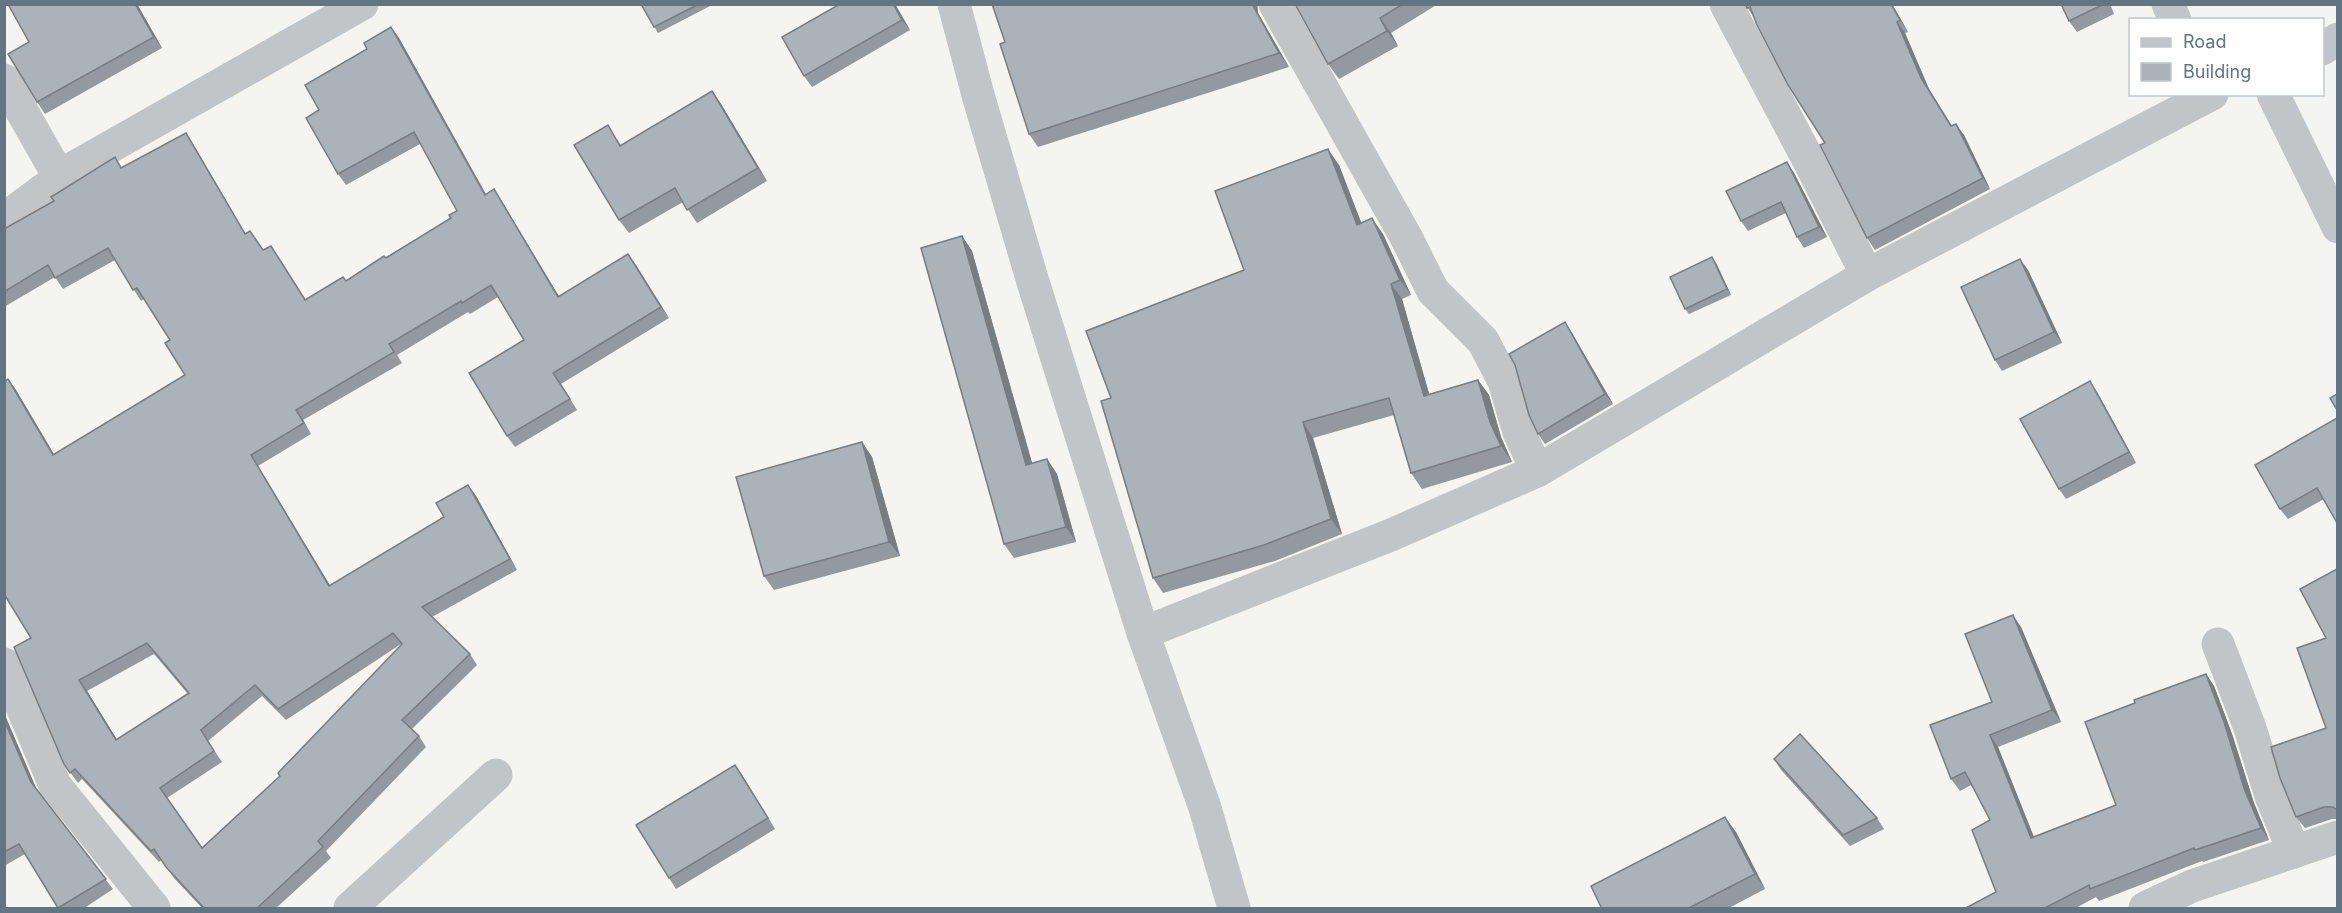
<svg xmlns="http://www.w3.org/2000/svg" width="2342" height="913" viewBox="0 0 2342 913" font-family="Inter,sans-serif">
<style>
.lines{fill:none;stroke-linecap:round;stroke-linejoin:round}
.minor{stroke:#c1c5c8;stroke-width:33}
.wall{fill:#93999e;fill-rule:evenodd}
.shaded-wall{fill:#787d81}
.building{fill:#abb2b8;stroke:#787d81;stroke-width:1.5;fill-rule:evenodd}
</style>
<rect width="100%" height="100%" fill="#f4f4f0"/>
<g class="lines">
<!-- minor -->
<g class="minor">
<polyline points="954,4 978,95 1033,282 1143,633 1205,808 1234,908"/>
<polyline points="1275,4 1406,237 1433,291 1483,341 1504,381 1519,432 1537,471"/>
<polyline points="1726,4 1809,161 1867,275"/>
<polyline points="2168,4 2175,20"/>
<polyline points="2322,49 2338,39"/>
<polyline points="4,80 60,178"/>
<polyline points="2273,94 2338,227"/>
<polyline points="4,219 73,168 362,4"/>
<polyline points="1143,633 1391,535 1537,471 1867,275 2212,94"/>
<polyline points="2218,644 2250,728 2271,796 2294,852"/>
<polyline points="4,664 55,785 154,908"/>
<polyline points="350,908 496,775"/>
<polyline points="2145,908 2192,886 2338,837"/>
</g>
</g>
<!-- wall -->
<g class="wall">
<polygon points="8,4 137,4 162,48 45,114 37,102 29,42"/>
<polygon points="641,4 714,4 658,33"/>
<polygon points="840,4 895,4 910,30 812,87 804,76"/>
<polygon points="992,4 1257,4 1258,13 1289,67 1038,147 1029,134 1005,42"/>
<polygon points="1295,4 1438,4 1391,33 1398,46 1339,79 1328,64"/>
<polygon points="1745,4 1892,4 1908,32 1905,33 1929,89 1952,126 1964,135 1990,189 1875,250 1867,238 1825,143 1753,16"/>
<polygon points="2061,4 2110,4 2114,14 2077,32 2069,21"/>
<path d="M391 27 399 38 486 194 494 189 501 200 559 297 628 254 669 318 561 384 577 410 515 447 507 436 524 340 498 297 470 314 468 312 397 355 402 363 303 420 311 434 258 466 330 586 444 517 468 485 476 496 517 570 432 617 470 654 477 665 412 729 419 736 426 747 326 851 331 858 275 909H203L174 878 161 860 159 862 82 779 78 783 64 764 31 638 8 379 16 390 54 454 185 375 170 340 144 299 141 301 115 260 63 289 55 277 4 307V229L54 201 115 157 122 168 193 144 245 234 263 250 278 256 306 300 346 281 451 218 457 211 420 144 346 185 338 174 319 110 367 49ZM401 644 402 645 278 773 280 776 202 848 167 798 222 762 208 741 262 696 286 720ZM154 654 188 694 117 740 87 691Z"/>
<polygon points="712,91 721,104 767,181 697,223 683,202 629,233 619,220 617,139 621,145"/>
<polygon points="1787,162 1794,173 1827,237 1804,248 1797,237 1786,213 1748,231 1741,221"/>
<polygon points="1339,165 1361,223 1383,234 1411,295 1402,299 1429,394 1478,380 1489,395 1501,437 1512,462 1422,489 1411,473 1394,415 1313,438 1342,534 1275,561 1163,593 1153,578 1111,398 1244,270"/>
<polygon points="962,236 972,251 1032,464 1047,459 1057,474 1076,542 1014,558 1004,544"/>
<polygon points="1712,257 1716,263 1731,295 1689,314 1685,309"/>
<polygon points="2028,270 2062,343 2002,371 1995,360"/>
<polygon points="1565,322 1572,333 1613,404 1545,444 1538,434"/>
<polygon points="2097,392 2136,463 2066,499 2059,489"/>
<polygon points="2337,418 2324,499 2288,519 2280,509"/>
<polygon points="862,442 872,457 900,556 774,590 764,576"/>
<polygon points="2337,569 2337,819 2332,819 2305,828 2296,817 2326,728 2326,638"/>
<polygon points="2021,627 2061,722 1998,747 2034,837 2116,805 2135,703 2206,674 2214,686 2232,734 2254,803 2269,840 2203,862 2202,861 2099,901 2096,897 2074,909 1964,909 1996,892 1990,820 1971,785 1960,791 1951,779 1992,702"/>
<polygon points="4,713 37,790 113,889 83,909 58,909 25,854 4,866"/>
<polygon points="1774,759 1877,818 1884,829 1850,846 1781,770"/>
<polygon points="742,775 775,829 676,889 669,878"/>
<polygon points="1736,832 1765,889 1727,909 1602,909"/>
</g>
<!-- shaded-wall -->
<g class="shaded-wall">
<polygon points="135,4 137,4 162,48 154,37"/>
<polygon points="893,4 895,4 910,30 902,20"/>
<polygon points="1252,4 1257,4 1258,13 1289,67 1279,53"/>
<polygon points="1891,4 1892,4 1908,32 1900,20"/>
<polygon points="1380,18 1391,33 1398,46 1387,31"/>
<polygon points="1897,22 1905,33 1929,89 1959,138 1921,78"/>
<polygon points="391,27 399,38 492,206 485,195"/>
<polygon points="712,91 721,104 767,181 758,168"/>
<polygon points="1956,124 1964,135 1990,189 1983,178"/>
<polygon points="186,133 193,144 252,245 245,234"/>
<polygon points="1328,149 1339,165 1368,240 1357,225"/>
<polygon points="1787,162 1794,173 1827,237 1819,227"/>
<polygon points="494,189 501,200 566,308 558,297"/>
<polygon points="1372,218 1383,234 1411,295 1400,280"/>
<polygon points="962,236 972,251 1037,480 1026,465"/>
<polygon points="628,254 636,265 669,318 661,307"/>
<polygon points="1712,257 1716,263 1731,295 1727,289"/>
<polygon points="2020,259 2028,270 2062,343 2054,332"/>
<polygon points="1391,284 1402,299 1434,411 1424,396"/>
<polygon points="1565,322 1572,333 1613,404 1605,394"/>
<polygon points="8,379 16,390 60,465 53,455"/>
<polygon points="1478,380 1489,395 1501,437 1512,462 1501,446 1490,422"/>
<polygon points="2090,381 2097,392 2136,463 2129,452"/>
<polygon points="296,410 303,420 311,434 304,423"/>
<polygon points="1303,422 1313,438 1342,534 1331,519"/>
<polygon points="862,442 872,457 900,556 889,542"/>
<polygon points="251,455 258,466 337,597 329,586"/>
<polygon points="1047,459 1057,474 1076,542 1066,527"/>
<polygon points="468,485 476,496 517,570 510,559"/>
<polygon points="2013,615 2021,627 2061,722 2052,710"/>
<polygon points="2206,674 2214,686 2232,734 2254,803 2269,840 2261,828 2245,791"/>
<polygon points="79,680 87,691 124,751 116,740"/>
<polygon points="4,713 38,793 31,782 4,720"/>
<polygon points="1990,735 1998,747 2039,850 2031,838"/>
<polygon points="735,765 742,775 775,829 768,818"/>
<polygon points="1725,817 1736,832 1765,889 1755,874"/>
</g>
<!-- building -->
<g class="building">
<polygon points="8,4 135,4 154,37 37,102 8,54 29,42"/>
<polygon points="641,4 699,4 654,27"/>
<polygon points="840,4 893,4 902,20 804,76 782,37"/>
<polygon points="992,4 1252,4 1279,53 1029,134 1000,44 1005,42"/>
<polygon points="1295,4 1403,4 1380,18 1387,31 1328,64"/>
<polygon points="1745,4 1891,4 1900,20 1897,22 1921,78 1951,126 1956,124 1983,178 1867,238 1820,145 1825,143 1788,85 1757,25 1750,7 1747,8"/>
<polygon points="2061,4 2104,4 2069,21"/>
<path d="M391 27 485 195 494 189 558 297 628 254 661 307 553 373 570 399 507 436 469 373 524 340 491 285 462 303 461 301 389 344 394 352 296 410 304 423 251 455 329 586 444 517 436 503 468 485 510 559 422 607 470 654 402 720 419 736 318 841 323 847 256 909H205L166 867 154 849 151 851 75 769 70 773 64 764 14 647 31 638 4 594V382L8 379 53 455 185 375 165 343 170 340 137 288 133 290 108 248 55 278 48 265 4 292V229L54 201 51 197 115 157 121 168 186 133 245 234 250 231 263 250 271 246 305 300 343 277 346 281 384 256 386 258 451 218 449 215 457 211 414 132 338 174 306 118 319 110 305 85 367 49 364 43ZM393 633 402 644 278 773 280 776 202 848 160 788 214 751 201 730 255 685 278 709ZM147 643 189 693 116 740 79 680Z"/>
<polygon points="712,91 758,168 687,210 675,188 619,220 574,145 608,125 620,146"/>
<polygon points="1328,149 1357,225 1372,218 1400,280 1391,284 1424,396 1478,380 1490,422 1501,446 1411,473 1389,398 1303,422 1331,519 1264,545 1153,578 1101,401 1111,398 1086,331 1244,270 1215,191"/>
<polygon points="1787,162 1819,227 1797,237 1781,202 1741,221 1726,191"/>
<polygon points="962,236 1026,465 1047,459 1066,527 1004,544 921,248"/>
<polygon points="1712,257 1727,289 1685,309 1670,277"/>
<polygon points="2020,259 2054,332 1995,360 1961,287"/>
<polygon points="1565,322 1605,394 1538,434 1529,415 1515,365 1509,354"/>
<polygon points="2090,381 2129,452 2059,489 2020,419"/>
<polygon points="2337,394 2337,410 2330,398"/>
<polygon points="2337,418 2337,523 2317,488 2280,509 2255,465"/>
<polygon points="862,442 889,542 764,576 736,477"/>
<polygon points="2337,569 2337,810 2333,807 2324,807 2296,817 2280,778 2271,747 2326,728 2297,648 2326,638 2300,589"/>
<polygon points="2013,615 2052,710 1990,735 2031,838 2116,805 2085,722 2135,703 2134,700 2206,674 2224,722 2245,791 2261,828 2195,850 2194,848 2090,889 2089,885 2043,909 1964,909 1996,892 1972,830 1990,820 1965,772 1951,779 1930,725 1992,702 1965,634"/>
<polygon points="4,720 31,782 106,879 58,908 19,844 4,852"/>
<polygon points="1800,734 1877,818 1843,835 1774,759"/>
<polygon points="735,765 768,818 669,878 636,825"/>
<polygon points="1725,817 1755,874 1687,909 1602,909 1591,886"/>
</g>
<!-- border -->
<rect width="2342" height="913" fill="none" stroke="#627583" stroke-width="12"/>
<!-- legend -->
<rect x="2129" y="18" width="195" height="78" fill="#ffffff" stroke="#c0c8cd" stroke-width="1.5"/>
<rect x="2141" y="38" width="30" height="9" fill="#c1c5c8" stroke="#c0c8cd" stroke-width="1.5"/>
<text x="2183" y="48" font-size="18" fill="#627583">Road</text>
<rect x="2141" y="63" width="30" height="18" fill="#abb2b8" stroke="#c0c8cd" stroke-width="1.5"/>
<text x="2183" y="78" font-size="18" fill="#627583">Building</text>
</svg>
